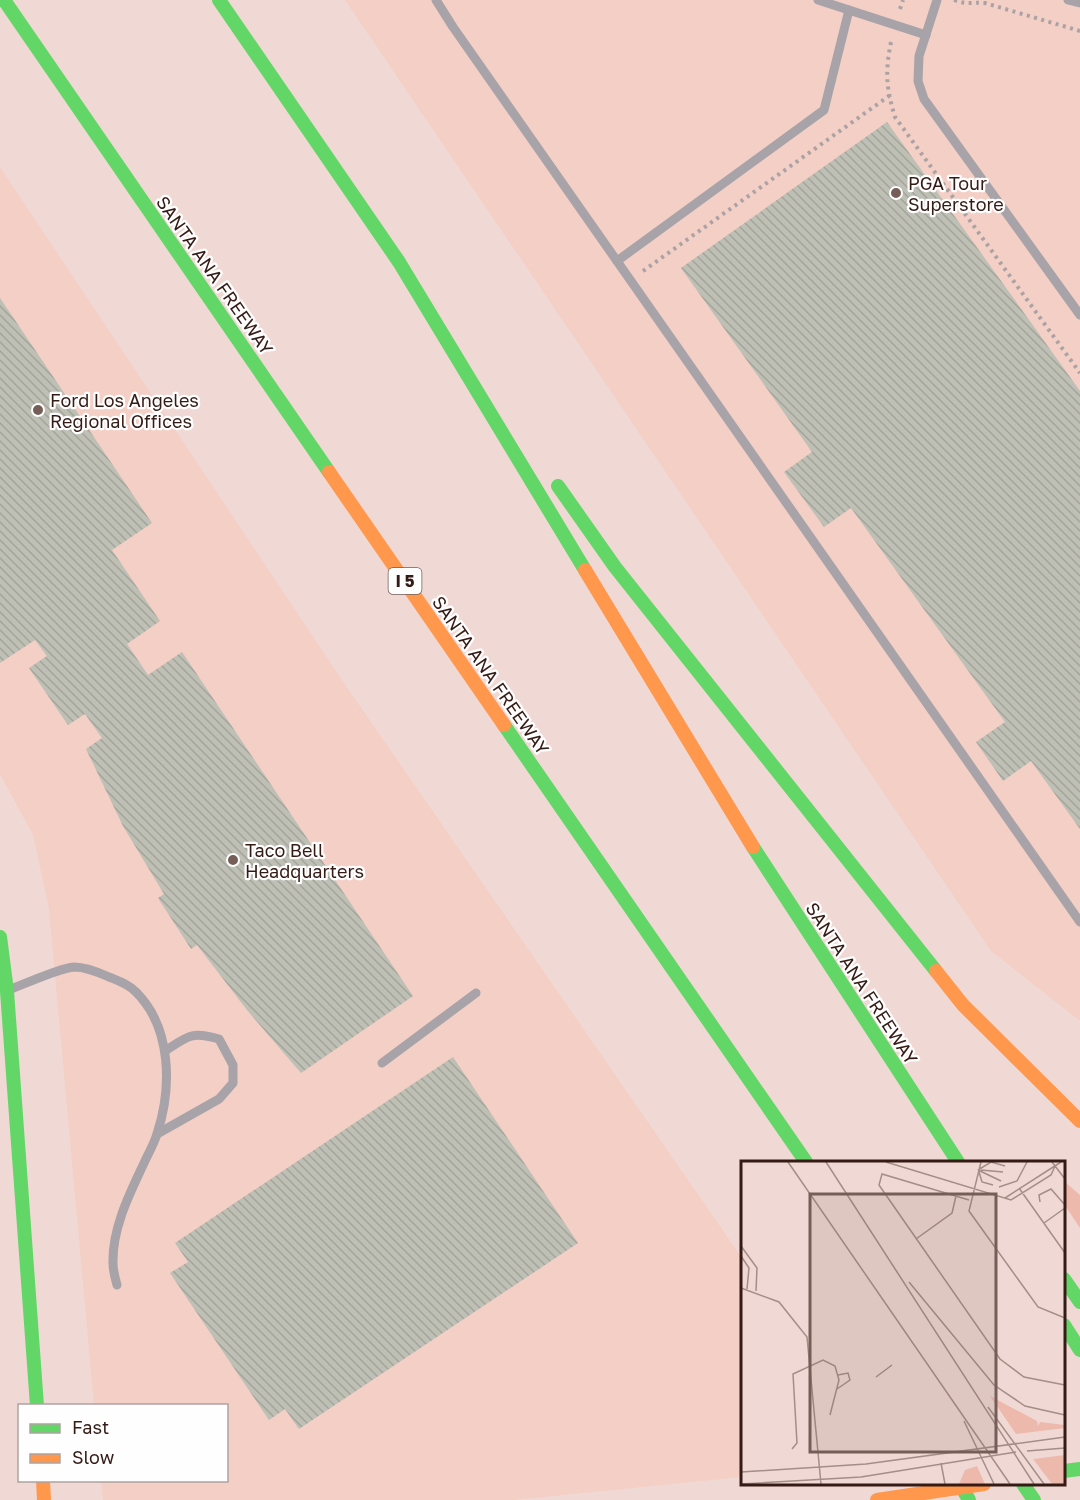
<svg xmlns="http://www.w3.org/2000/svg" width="1080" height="1500" viewBox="0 0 1080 1500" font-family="'Golos Text',sans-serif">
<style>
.built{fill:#f3cfc6}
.garden{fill:#eeb9ad}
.building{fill:url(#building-back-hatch)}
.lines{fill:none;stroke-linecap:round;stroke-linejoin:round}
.path{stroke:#aaa2a4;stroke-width:4;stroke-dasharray:3 4.5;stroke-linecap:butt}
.lane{stroke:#a7a3a8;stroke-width:9}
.fast{stroke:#63d668;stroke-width:14}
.slow{stroke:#ff974d;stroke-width:14}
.poi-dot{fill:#765e58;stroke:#fefefe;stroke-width:2}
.labels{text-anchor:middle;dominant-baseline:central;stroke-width:4.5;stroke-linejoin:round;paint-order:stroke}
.shield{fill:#fefefe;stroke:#715f5b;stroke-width:1.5}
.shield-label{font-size:16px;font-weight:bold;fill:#351b15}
.poi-label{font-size:18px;fill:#351b15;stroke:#fefefe;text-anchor:start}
.street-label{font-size:18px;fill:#351b15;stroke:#fefefe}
.inset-road{fill:none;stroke:#a58d88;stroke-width:1.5}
.view{fill:#765e58;fill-opacity:0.15;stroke:#765e58;stroke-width:3}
.inset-edge{fill:none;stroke:#351b15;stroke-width:3}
</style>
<defs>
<pattern id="building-back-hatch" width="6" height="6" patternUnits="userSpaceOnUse" patternTransform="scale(1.5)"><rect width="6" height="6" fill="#bebfb5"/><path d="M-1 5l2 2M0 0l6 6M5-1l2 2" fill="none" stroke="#a4a49b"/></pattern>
</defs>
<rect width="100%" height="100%" fill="#f0d9d4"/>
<!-- built -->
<g class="built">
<polygon points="345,0 1080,0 1080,1021 991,951"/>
<polygon points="0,167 344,683 742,1258 742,1477 514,1500 103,1500 101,1481 226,1480 226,1406 94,1405 49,909 33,835 0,774"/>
</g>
<!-- garden -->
<polygon class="garden" points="1064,1181 1080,1195 1080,1228 1064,1204"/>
<!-- building -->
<g class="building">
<polygon points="887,122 1080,391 1080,829 1031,761 1003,781 976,742 1005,722 851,508 824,527 784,472 812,452 681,268"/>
<polygon points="0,298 152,523 112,550 160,621 127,644 148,675 182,652 413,996 301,1073 247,1010 197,945 191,949 158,898 164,894 123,826 86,749 102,738 85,714 68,725 29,668 47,656 35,640 0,663"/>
<polygon points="453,1057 578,1243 299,1429 285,1409 269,1420 170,1273 188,1262 175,1243"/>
</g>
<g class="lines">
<!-- path -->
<g class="path">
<path d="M954 0C967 5 972 2 985 3L1080 31"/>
<polyline points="900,9 903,0"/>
<path d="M891 42C885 71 886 88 895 117L1080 373"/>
<polyline points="643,271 889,96"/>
</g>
<!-- lane -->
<g class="lane">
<polyline points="436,0 453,27 1080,922"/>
<polyline points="818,0 926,35"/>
<polyline points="937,0 919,56 918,81 924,99 1080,315"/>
<polyline points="1068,0 1080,3"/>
<polyline points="617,261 824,110 849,10"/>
<path d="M9 990C24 984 60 968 74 967 86 967 98 972 109 977 119 981 128 984 136 992 172 1028 172 1088 157 1134 154 1144 148 1154 144 1163 130 1193 112 1228 113 1263 113 1270 115 1278 117 1285"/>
<polyline points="382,1063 476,993"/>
<path d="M157 1134 219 1099 233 1083V1065L219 1039C191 1031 188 1036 165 1051"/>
</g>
<!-- fast -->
<g class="fast">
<polyline points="4,0 329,472"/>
<polyline points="219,0 399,262 585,570"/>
<polyline points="558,486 615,567 936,971"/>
<polyline points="504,725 806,1162"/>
<polyline points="753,847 958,1162"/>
<polyline points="0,937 7,991 37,1406"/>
<polyline points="1064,1279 1080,1302"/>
<polyline points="1064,1325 1080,1350"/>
<polyline points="1064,1471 1080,1469"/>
<polyline points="960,1484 969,1500"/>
<polyline points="1023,1484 1034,1500"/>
</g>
<!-- slow -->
<g class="slow">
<polyline points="329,472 504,725"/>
<polyline points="585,570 753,847"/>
<polyline points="936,971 963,1005 1080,1121"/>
<polyline points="43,1480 44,1500"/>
<polyline points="877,1500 984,1484"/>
</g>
</g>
<!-- markers -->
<g class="poi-dot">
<circle cx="896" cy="193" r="6"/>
<circle cx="38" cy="410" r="6"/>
<circle cx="233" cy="860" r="6"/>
</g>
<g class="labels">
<!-- shield labels -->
<rect class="shield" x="388.5" y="568" width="33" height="26" rx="4.5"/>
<g class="shield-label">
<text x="405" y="581">I 5</text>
</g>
<!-- poi labels -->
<g class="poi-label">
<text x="908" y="183">PGA Tour<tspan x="908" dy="21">Superstore</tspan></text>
<text x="50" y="400">Ford Los Angeles<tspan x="50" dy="21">Regional Offices</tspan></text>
<text x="245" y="850">Taco Bell<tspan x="245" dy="21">Headquarters</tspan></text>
</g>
<!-- street labels -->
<g class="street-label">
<text transform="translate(215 275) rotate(55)">SANTA ANA FREEWAY</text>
<text transform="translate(491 675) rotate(55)">SANTA ANA FREEWAY</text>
<text transform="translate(862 983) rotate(57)">SANTA ANA FREEWAY</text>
</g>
</g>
<!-- overview -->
<g transform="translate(741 1161)">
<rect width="324" height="324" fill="#f0d9d4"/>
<path d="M249 235 296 260 297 265 299 261 324 264V267L275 273ZM324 294V323H311L292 298ZM236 305 244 323H218L224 309Z" fill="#eeb9ad"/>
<path class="inset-road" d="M47 1 269 323M85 1 293 323M145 1 270 39 310 14 314 5M240 1 228 50 297 146 324 157M311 1 324 18M237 9 250 1 264 5M237 9 260 20M240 9 262 11M238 11 241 21 252 24M258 26 276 20 286 1M278 27 324 92M264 37 320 1M228 39 141 13 138 24 259 198 283 216 324 224M299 41 298 34 310 28 324 44M303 62 324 47M175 78 211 52 215 35M0 85 16 107 15 130M0 95 8 107 6 128M168 121 253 224 284 245 324 254M0 127 38 141 66 176 80 323M135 216 151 204M96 228 109 219 107 212 97 214M247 246 303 323M223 260 253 323M51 288 56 282 52 213 82 199 94 205 98 219 89 254M286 290 324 287M200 302 204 323M0 311 125 303 324 276M0 323 120 316 275 291"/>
<path class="view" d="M69 33H255V291H69Z"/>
<rect width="324" height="324" class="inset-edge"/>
</g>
<!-- legend -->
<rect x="18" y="1404" width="210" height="78" fill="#fefefe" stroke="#aea3a1" stroke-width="1.5"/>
<rect x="30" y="1424" width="30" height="9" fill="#63d668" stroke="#aea3a1" stroke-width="1.5"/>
<text x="72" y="1434" font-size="18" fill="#351b15">Fast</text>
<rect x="30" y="1454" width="30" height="9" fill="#ff974d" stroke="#aea3a1" stroke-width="1.5"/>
<text x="72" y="1464" font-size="18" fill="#351b15">Slow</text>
</svg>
